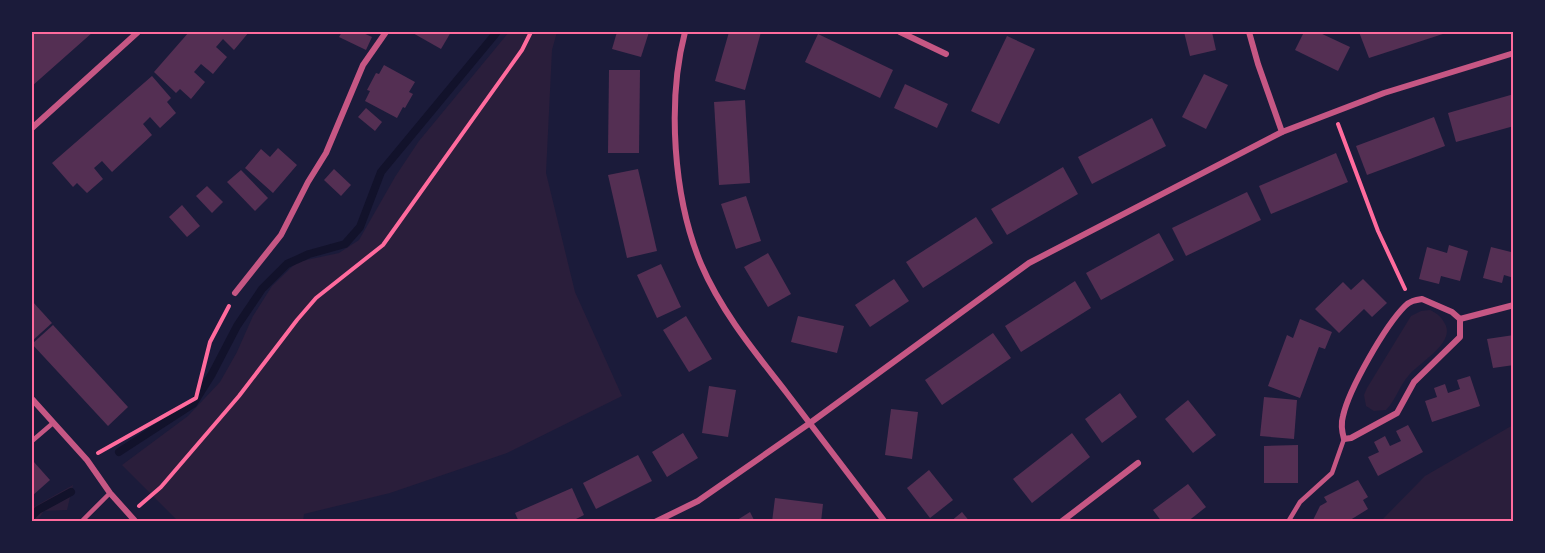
<svg xmlns="http://www.w3.org/2000/svg" width="1545" height="553" viewBox="0 0 1545 553" font-family="'Asap Condensed',sans-serif">
<style>
.green{fill:#2a1e3b}
.lines{fill:none;stroke-linecap:round;stroke-linejoin:round}
.stream{stroke:#12122b;stroke-width:8}
.building{fill:#542f53}
.path{stroke:#ff6b9d;stroke-width:4}
.service{stroke:#c65784;stroke-width:4.5}
.minor{stroke:#c65784;stroke-width:6}
.neatline{fill:none;stroke:#ff6b9d;stroke-width:2}
</style>
<rect width="100%" height="100%" fill="#1b1b3a"/>
<!-- green -->
<g class="green">
<polygon points="509,32 557,32 552,50 546,173 575,292 622,396 507,453 390,493 304,514 303,521 178,521 122,465 188,416 220,382 237,352 253,316 272,286 297,262 339,253 359,240 395,177 419,141"/>
<path d="M1430 310C1438 314 1442 317 1446 326 1453 344 1420 362 1409 375 1399 386 1396 400 1386 410L1374 411 1366 406 1364 395 1367 388 1411 316 1421 311Z"/>
<polygon points="1513,425 1513,521 1381,521 1425,476"/>
<polygon points="73,485 67,510 44,511 37,521 32,521 32,508"/>
</g>
<g class="lines">
<!-- stream -->
<g class="stream">
<polyline points="119,452 193,404 212,374 237,326 262,289 287,264 309,254 345,244 360,227 381,172 497,32"/>
<polyline points="32,516 38,510 71,492"/>
</g>
</g>
<!-- building -->
<g class="building">
<polygon points="32,32 93,32 32,86 32,44 34,42 32,38"/>
<polygon points="189,32 249,32 234,50 223,39 216,47 227,57 213,74 201,64 194,72 205,82 191,99 180,89 176,93 154,72"/>
<polygon points="342,32 361,32 372,37 366,50 339,37"/>
<polygon points="411,32 451,32 441,49"/>
<polygon points="617,32 649,32 641,57 612,49"/>
<polygon points="729,32 761,32 745,90 715,81"/>
<polygon points="1184,32 1212,32 1216,50 1190,56"/>
<polygon points="1304,32 1318,32 1350,47 1338,71 1295,50"/>
<polygon points="1359,32 1449,32 1369,58"/>
<polygon points="818,34 893,70 880,98 805,62"/>
<polygon points="1007,36 1035,49 999,124 971,111"/>
<polygon points="384,65 415,82 409,92 413,94 405,108 403,107 397,118 365,101 370,91 367,90 376,73 379,74"/>
<polygon points="609,70 640,70 639,153 608,153"/>
<polygon points="1204,74 1228,85 1206,129 1182,117"/>
<polygon points="152,76 171,98 167,102 176,113 160,128 150,117 143,124 152,135 112,172 102,161 94,168 103,179 87,193 77,183 73,187 52,163"/>
<polygon points="905,84 948,104 937,128 894,108"/>
<polygon points="1514,94 1514,126 1456,142 1448,113"/>
<polygon points="745,100 750,183 719,185 714,102"/>
<polygon points="366,108 382,122 375,131 358,117"/>
<polygon points="1434,117 1445,146 1367,175 1356,146"/>
<polygon points="1152,118 1166,146 1092,184 1078,157"/>
<polygon points="278,148 297,165 273,193 245,168 261,149 270,157"/>
<polygon points="1336,153 1348,182 1271,214 1259,186"/>
<polygon points="1063,167 1078,194 1007,235 991,209"/>
<polygon points="334,169 351,185 341,196 324,180"/>
<polygon points="638,169 657,251 627,258 608,175"/>
<polygon points="241,170 268,198 255,211 227,182"/>
<polygon points="207,186 223,202 212,213 196,196"/>
<polygon points="1247,192 1261,220 1186,256 1172,228"/>
<polygon points="746,196 761,241 736,249 721,204"/>
<polygon points="182,205 200,226 187,237 169,217"/>
<polygon points="976,217 993,243 923,288 906,262"/>
<polygon points="1159,233 1174,260 1101,300 1086,273"/>
<polygon points="1449,245 1468,251 1460,281 1441,276 1439,284 1419,279 1427,247 1447,253"/>
<polygon points="1514,245 1514,278 1504,275 1502,283 1483,278 1491,247 1511,252"/>
<polygon points="768,253 791,294 768,307 744,267"/>
<polygon points="661,264 681,307 657,318 637,275"/>
<polygon points="894,279 909,301 870,327 855,305"/>
<polygon points="1363,279 1387,303 1372,317 1364,309 1339,333 1315,309 1343,282 1351,290"/>
<polygon points="1075,281 1091,308 1021,352 1005,326"/>
<polygon points="32,301 52,323 32,341"/>
<polygon points="686,316 712,359 689,372 663,330"/>
<polygon points="798,316 844,326 837,353 791,342"/>
<polygon points="1300,319 1332,332 1325,349 1319,347 1300,398 1268,386 1287,335 1293,338"/>
<polygon points="53,325 128,407 108,426 32,344"/>
<polygon points="993,333 1011,358 942,405 925,380"/>
<polygon points="1514,335 1514,365 1493,368 1487,339"/>
<polygon points="1470,376 1480,406 1432,422 1425,401 1437,397 1434,388 1445,384 1448,393 1460,389 1457,380"/>
<polygon points="709,386 736,390 728,437 702,433"/>
<polygon points="1120,393 1137,417 1102,443 1085,419"/>
<polygon points="1264,397 1297,400 1294,439 1260,436"/>
<polygon points="1188,400 1216,435 1193,453 1165,419"/>
<polygon points="891,409 918,412 912,459 885,455"/>
<polygon points="1408,425 1423,452 1378,476 1368,457 1379,452 1374,442 1385,436 1390,446 1401,441 1396,431"/>
<polygon points="683,433 698,458 667,477 652,452"/>
<polygon points="1072,433 1090,457 1032,503 1013,479"/>
<polygon points="1298,445 1298,483 1264,483 1264,446"/>
<polygon points="638,455 652,481 596,509 583,483"/>
<polygon points="33,461 50,480 32,496 32,463"/>
<polygon points="929,470 953,500 930,518 907,488"/>
<polygon points="1358,480 1368,497 1363,500 1368,509 1347,522 1312,522 1320,506 1327,502 1324,497"/>
<polygon points="1188,484 1206,507 1187,522 1162,522 1153,510"/>
<polygon points="572,488 584,515 570,522 519,522 515,513"/>
<polygon points="775,498 823,504 821,522 772,522"/>
<polygon points="750,512 755,522 734,522"/>
<polygon points="962,512 970,522 950,522"/>
</g>
<g class="lines">
<!-- path -->
<g class="path">
<polyline points="1338,124 1378,231 1405,289"/>
<polyline points="98,453 196,398 210,342 229,306"/>
<polyline points="139,506 161,487 239,396 297,320 316,298 383,245 522,50 531,32"/>
</g>
<!-- service -->
<g class="service">
<polyline points="32,441 53,423"/>
<polyline points="81,522 110,493"/>
<polyline points="1288,522 1300,502 1332,473 1344,439"/>
</g>
<!-- minor -->
<g class="minor">
<path d="M685 32C667 101 673 197 701 264 721 311 754 351 786 392 819 435 852 479 885 522"/>
<polyline points="900,32 946,54"/>
<polyline points="1249,32 1258,64 1282,132"/>
<polyline points="32,128 138,32"/>
<polyline points="235,293 281,235 308,182 326,153 363,65 386,32"/>
<path d="M1422 299 1452 312 1460 319V337L1414 382 1397 413 1351 438 1344 439C1342 432 1341 423 1343 416 1349 389 1385 326 1405 306 1410 301 1415 300 1422 299Z"/>
<polyline points="1460,319 1514,305"/>
<polyline points="32,399 87,460 110,493 136,522"/>
<polyline points="655,522 698,501 810,423 1029,263 1282,132 1384,93 1514,53"/>
<polyline points="1061,522 1138,463"/>
</g>
</g>
<!-- border -->
<rect width="1545" height="553" fill="none" stroke="#1b1b3a" stroke-width="66"/>
<rect x="33" y="33" width="1479" height="487" class="neatline"/>
</svg>
